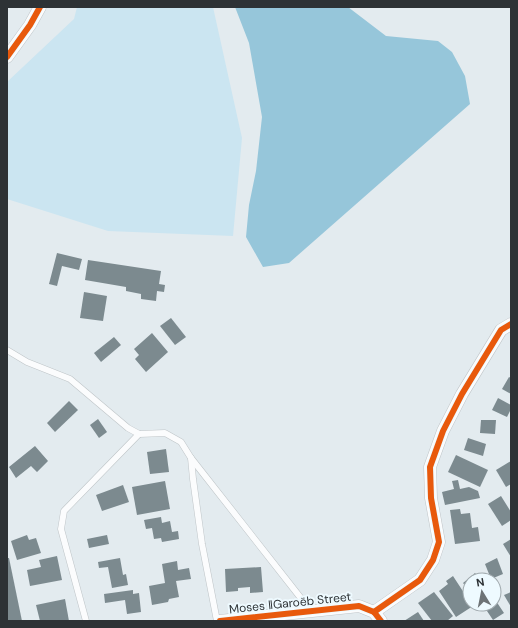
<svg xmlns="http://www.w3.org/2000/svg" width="518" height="628" viewBox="0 0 518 628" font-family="'DM Sans',sans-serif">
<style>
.green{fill:#cbe5f1}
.water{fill:#96c6da}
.building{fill:#7c8a8f}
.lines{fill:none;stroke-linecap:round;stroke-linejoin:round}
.lane-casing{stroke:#bfc5c8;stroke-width:7}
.street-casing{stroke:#bfc5c8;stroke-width:13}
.lane{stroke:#fbfcfd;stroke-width:6}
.street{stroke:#fbfcfd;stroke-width:12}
.cycleway-casing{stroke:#eefaff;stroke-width:8}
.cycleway{stroke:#e8590c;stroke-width:6}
.labels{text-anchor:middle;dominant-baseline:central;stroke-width:4;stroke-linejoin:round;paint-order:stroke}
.street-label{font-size:12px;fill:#2d3235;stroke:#eefaff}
</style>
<rect width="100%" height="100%" fill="#e3ebef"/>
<!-- green -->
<polygon class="green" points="77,7 213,7 242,138 233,236 108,231 7,199 7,82 74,19"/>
<!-- water -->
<polygon class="water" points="235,7 348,7 386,36 438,41 452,52 465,76 470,104 289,263 263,267 246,237 249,205 256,171 262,117 249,43"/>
<!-- building -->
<g class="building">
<polygon points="57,253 82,259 79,270 62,266 57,286 49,284"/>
<polygon points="88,260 161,271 159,284 165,285 164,292 157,291 156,301 141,299 141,294 126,291 126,287 85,280"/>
<polygon points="84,292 107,296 103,321 80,318"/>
<polygon points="171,318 186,337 175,345 160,326"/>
<polygon points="152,333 168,352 146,372 135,359 139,355 134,349"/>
<polygon points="114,337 121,345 101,362 94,353"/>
<polygon points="509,377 511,378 511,394 502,389"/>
<polygon points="498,398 511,405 511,409 507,417 492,410"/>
<polygon points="69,401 78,410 55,432 47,423"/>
<polygon points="98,419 107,432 99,438 90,425"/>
<polygon points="481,420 496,420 495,434 480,433"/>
<polygon points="468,438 486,444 483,456 464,450"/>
<polygon points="35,446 48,461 37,472 31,466 16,478 9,467"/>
<polygon points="166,449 169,472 150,474 147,452"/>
<polygon points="456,455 488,470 480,487 448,472"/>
<polygon points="511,461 511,484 506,487 496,470"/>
<polygon points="458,480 460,489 469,487 478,491 480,498 445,505 442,492 454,489 452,481"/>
<polygon points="165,481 170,509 137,515 132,487"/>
<polygon points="123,485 129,502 102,511 96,495"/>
<polygon points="501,496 511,512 511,520 502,526 488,504"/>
<polygon points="460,509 461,514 470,513 472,528 478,527 480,541 455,544 450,510"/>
<polygon points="161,517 162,523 170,521 172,532 178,531 179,539 162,542 161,538 154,539 152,528 146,529 144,520"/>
<polygon points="27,535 29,540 36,538 41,553 17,560 11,541"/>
<polygon points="107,535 109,544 89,548 87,539"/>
<polygon points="511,539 511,557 503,544"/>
<polygon points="57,556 62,580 30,586 27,570 41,567 39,560"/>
<polygon points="7,558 9,558 22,621 7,621"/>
<polygon points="120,558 123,575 126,574 128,585 112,588 108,567 99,568 98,562"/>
<polygon points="497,558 503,574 491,579 485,564"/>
<polygon points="177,561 178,570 189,568 191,579 176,581 179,597 169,599 168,602 152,605 149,586 165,583 162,564"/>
<polygon points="261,567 263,592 250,593 250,587 238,588 238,591 226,592 225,569"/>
<polygon points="475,573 481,580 470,580 470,591 463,583"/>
<polygon points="453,576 470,602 470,604 473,606 456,617 439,591 448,584 446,581"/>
<polygon points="133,590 133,594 139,593 141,612 127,614 125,600 105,603 104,594"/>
<polygon points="434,592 453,616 447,621 432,621 418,603"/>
<polygon points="511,592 511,607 504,595"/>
<polygon points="65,599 69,621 40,621 36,605"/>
<polygon points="496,601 504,613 493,620 485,608 491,604 494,604 494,602"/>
<polygon points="418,612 424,621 404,621"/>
</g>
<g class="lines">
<!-- lane casing -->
<g class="lane-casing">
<g id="lane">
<polyline points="7,350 27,362 70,379 128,428 139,434 165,433 181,442 191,458 193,479 202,544 217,621"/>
<polyline points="191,458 311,611"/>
<polyline points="86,621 61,529 64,511 139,434"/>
</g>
</g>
<!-- street casing -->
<g class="street-casing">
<g id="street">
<polyline points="7,57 30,25 40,7"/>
<polyline points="374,612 420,580 433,560 439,542 431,498 430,467 443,431 462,394 501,330 511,324"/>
<polyline points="220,621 359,606 374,612 381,621"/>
</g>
</g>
<!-- lane -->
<use href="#lane" class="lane"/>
<!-- street -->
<use href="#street" class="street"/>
<!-- cycleway casing -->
<g class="cycleway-casing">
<g id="cycleway">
<polyline points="7,57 30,25 40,7"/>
<polyline points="374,612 420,580 433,560 439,542 431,498 430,467 443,431 462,394 501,330 511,324"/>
<polyline points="220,621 359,606 374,612 381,621"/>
</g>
</g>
<!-- cycleway -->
<use href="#cycleway" class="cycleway"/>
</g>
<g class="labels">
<!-- street labels -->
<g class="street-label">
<text transform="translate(290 603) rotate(-6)">Moses ǁGaroëb Street</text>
</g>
</g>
<!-- border -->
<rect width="518" height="628" fill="none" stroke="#2d3235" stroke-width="16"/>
<!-- north arrow -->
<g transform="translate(482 592) rotate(350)"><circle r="19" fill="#eefaff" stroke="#a1aaae"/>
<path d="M0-3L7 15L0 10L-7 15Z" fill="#6d7376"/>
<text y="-6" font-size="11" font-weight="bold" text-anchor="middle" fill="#2d3235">N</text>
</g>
</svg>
